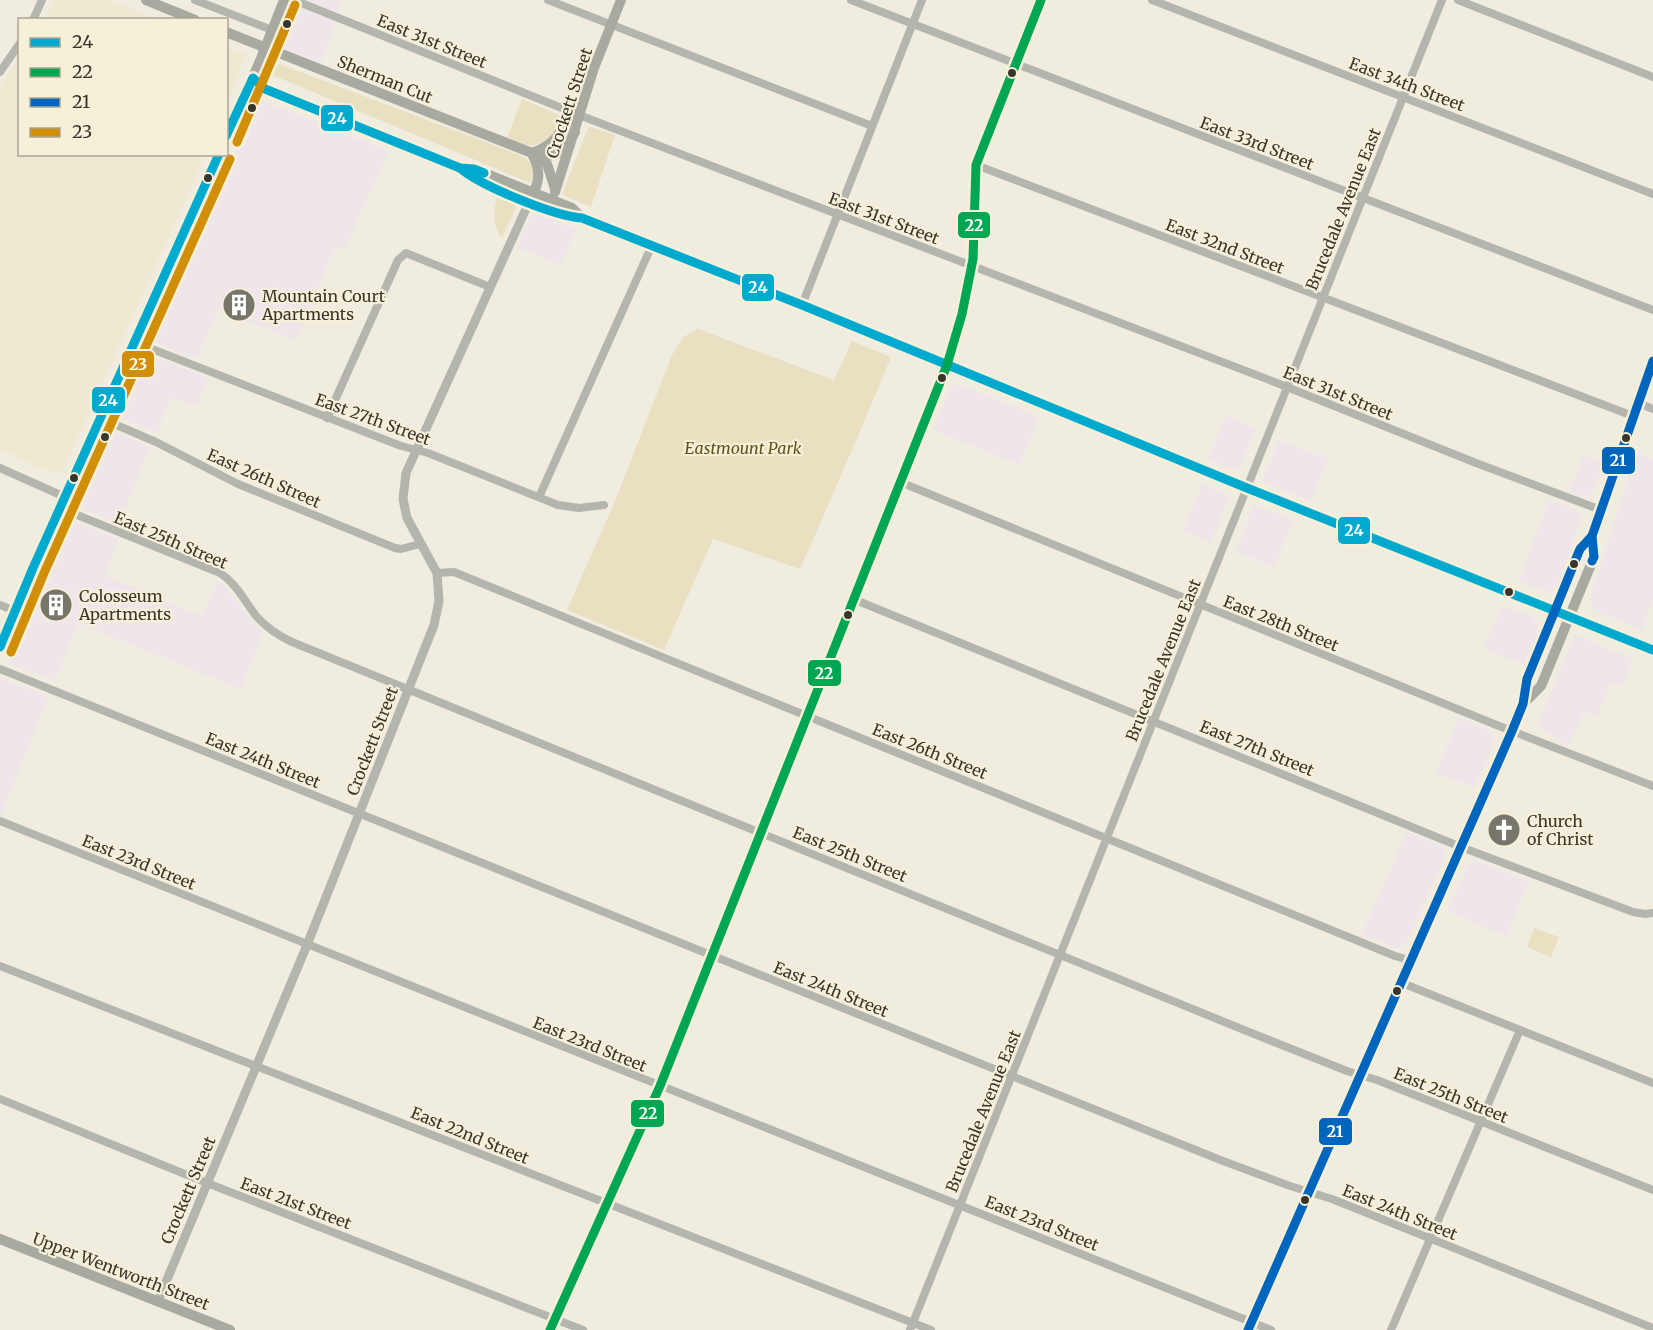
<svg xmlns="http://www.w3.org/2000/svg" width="1653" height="1330" viewBox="0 0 1653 1330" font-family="Merriweather,serif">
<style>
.commercial{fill:#efe6eb}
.built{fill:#efe9d2}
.green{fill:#e9e0c2}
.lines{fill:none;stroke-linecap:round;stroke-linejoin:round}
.minor{stroke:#b4b5ad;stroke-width:8}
.tertiary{stroke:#b4b5ad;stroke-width:9}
.secondary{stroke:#a8aaa0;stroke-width:10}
.secondary-bridge{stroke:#a8aaa0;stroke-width:10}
.bus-1-casing{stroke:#f7f0d9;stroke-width:14}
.bus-2-casing{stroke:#f7f0d9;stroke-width:14}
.bus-3-casing{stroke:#f7f0d9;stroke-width:14}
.bus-4-casing{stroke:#f7f0d9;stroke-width:14}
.bus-1{stroke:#00a9ce;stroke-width:9}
.bus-2{stroke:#00a651;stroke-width:9}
.bus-3{stroke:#0065bd;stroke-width:9}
.bus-4{stroke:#d18f09;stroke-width:9}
.bus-dot{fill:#38352c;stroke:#f7f0d9;stroke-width:2}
.labels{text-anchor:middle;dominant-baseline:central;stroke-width:4.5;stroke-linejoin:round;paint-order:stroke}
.street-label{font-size:16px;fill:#38352c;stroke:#f7f0d9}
.poi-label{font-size:16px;fill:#38352c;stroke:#f7f0d9;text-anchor:start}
.park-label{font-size:16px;font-style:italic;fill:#62521a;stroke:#f7f0d9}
.line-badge{stroke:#f7f0d9;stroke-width:2}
.badge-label{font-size:16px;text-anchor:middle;font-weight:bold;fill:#fff}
</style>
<rect width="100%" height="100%" fill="#f0ece0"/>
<!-- commercial -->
<g class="commercial">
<polygon points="298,0 340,0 334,24 320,65 278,48"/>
<polygon points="260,100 389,151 344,250 335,247 296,340 218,309 197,359 153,341 151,337 255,101"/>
<polygon points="536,213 576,229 561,265 517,247 531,215"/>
<polygon points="146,353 208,378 196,406 172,397 156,433 117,416 143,354"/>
<polygon points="958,384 1039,417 1020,465 933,430 952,385"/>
<polygon points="1225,416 1256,428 1238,471 1209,459"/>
<polygon points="112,431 150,447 119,523 79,507 76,503 108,433"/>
<polygon points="1279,440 1328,459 1311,501 1262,481"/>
<polygon points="1637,454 1653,459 1653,598 1642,630 1598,612 1591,604 1591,595"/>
<polygon points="1583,456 1603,463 1593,491 1586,497 1569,492"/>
<polygon points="1202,484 1229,496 1211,542 1183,531"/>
<polygon points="1549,499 1578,511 1581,520 1558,585 1548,592 1519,581"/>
<polygon points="1256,506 1293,520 1274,568 1236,551 1253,507"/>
<polygon points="68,519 118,539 105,576 202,616 218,580 226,587 252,622 263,632 241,689 78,623 55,681 11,664 8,659"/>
<polygon points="1502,606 1533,617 1539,629 1524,665 1484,649"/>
<polygon points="1574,635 1633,659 1622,686 1611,682 1597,717 1584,712 1568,745 1537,727"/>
<polygon points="3,679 48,697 2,813 0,813 0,681"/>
<polygon points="1459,718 1491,731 1494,735 1494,741 1475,788 1436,773"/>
<polygon points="1407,832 1441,846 1445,851 1445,857 1406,943 1402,947 1395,948 1362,934"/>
<polygon points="1472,859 1529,882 1506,936 1447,911"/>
</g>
<!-- built -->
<g class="built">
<polygon points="55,0 109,0 158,19 44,19"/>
<polygon points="227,47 246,55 227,103"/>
<polygon points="19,57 20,154 206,155 64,468 59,474 52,473 0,449 0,86"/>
</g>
<!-- green -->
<g class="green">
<path d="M274 62 520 155C531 161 538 171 530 183L270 74Z"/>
<path d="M522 99 561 116C562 131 546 146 530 145 522 145 515 141 507 138Z"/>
<polygon points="591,127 615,135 591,207 565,196 563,192 588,128"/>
<path d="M497 198 514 203 516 208 502 238C493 229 493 210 497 198Z"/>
<path d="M698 329 834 380 852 341 891 357C862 428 831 499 800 569L713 539 664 650 567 610 615 501 672 355 683 337Z"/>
<polygon points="1534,928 1559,937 1551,957 1527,947"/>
</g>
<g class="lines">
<!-- minor -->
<g class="minor">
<polyline points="195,0 272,30"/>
<polyline points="294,0 579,115 1277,383 1476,463 1601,510"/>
<polyline points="548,0 872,126"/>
<polyline points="851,0 1653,310"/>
<polyline points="1152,0 1653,194"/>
<polyline points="1458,0 1653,77"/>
<polyline points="33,20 42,0"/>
<polyline points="0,72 20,43"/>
<polyline points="976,165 1633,416"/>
<polyline points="802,305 922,0"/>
<polyline points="134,342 401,446 428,453 558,505 579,508 604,505"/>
<polyline points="1638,403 1653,409"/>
<polyline points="100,418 156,442 238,484 395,548 401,549 420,544"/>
<polyline points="327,418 398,260 406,253 490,287"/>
<polyline points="0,468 65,497"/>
<polyline points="900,482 1494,724 1653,786"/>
<polyline points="539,497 652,245"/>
<path d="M60 508 220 573C237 584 245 602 257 617 267 628 279 636 292 642L1254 1034 1347 1071 1377 1080 1653 1190"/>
<polyline points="437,573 454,572 1395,956 1412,961"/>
<polyline points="853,599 1461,847 1633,912 1645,914 1653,913"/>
<polyline points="0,605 15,611"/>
<polyline points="0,669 1223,1161 1290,1186 1332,1199 1653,1328"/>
<polyline points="0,821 1271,1330"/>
<polyline points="0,966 931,1330"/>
<polyline points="1402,983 1653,1083"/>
<polyline points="0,1099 207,1183 583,1330"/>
<polyline points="550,1330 660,1086 947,365 962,314 973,259 976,165 1041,0"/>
<polyline points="910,1330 1442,0"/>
<polyline points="1391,1330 1520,1030"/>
</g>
<!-- tertiary -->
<polyline class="tertiary" points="158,1301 307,945 434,625 439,601 437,573 407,518 403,499 406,473 529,202"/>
<!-- secondary -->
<g class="secondary">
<polyline points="146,0 195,20"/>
<path d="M226 32 532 153C557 160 563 154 575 132"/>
<polyline points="269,38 284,0"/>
<polyline points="253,78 265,89 293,100 460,168 474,169 572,208 582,218"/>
<polyline points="226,137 260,61"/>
<path d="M532 153C555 145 562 132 570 111"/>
<polyline points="537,157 547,164 555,189"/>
<polyline points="460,168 472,178 529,202 568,217 582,218 802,305 1247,488 1653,650"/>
<polyline points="555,192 594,68 621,0"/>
<path d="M531 198C540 181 541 171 532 154"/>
<polyline points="0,647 33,568 219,154"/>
<polyline points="1523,704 1541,686 1594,557 1592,536 1653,361"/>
<polyline points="0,1239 230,1330"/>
<polyline points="1248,1330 1512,731 1523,704 1527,679 1580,549 1592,536"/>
</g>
<!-- secondary-bridge -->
<polyline class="secondary-bridge" points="260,61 269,38"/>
<!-- bus-1 casing -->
<g class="bus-1-casing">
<g id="bus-1">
<polyline points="226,136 253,78 265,89 460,168 474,169 484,173"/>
<path d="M460 168C481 186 554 216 582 218L802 305 1247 488 1653 650"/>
<polyline points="0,647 33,568 219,154"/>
</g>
</g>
<!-- bus-2 casing -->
<g class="bus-2-casing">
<polyline id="bus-2" points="550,1330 660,1086 947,365 962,314 973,259 976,165 1041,0"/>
</g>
<!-- bus-3 casing -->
<g class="bus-3-casing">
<g id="bus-3">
<polyline points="1592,561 1594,557 1592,536 1653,361"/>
<polyline points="1248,1330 1512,731 1523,704 1527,679 1580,549 1592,536"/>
</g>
</g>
<!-- bus-4 casing -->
<g class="bus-4-casing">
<g id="bus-4">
<polyline points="237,142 295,5"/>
<polyline points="11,652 44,573 230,159"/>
</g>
</g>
<!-- bus-1 -->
<use href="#bus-1" class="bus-1"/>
<!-- bus-2 -->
<use href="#bus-2" class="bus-2"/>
<!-- bus-3 -->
<use href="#bus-3" class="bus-3"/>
<!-- bus-4 -->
<use href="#bus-4" class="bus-4"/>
</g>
<!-- icons -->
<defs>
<g id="building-disc" transform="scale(1.725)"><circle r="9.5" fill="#78756b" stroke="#f7f0d9"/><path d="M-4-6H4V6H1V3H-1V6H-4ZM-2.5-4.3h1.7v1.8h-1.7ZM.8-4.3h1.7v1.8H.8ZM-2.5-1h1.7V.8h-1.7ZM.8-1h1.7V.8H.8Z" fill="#fff"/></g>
<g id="church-disc" transform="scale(1.725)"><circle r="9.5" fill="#78756b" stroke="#f7f0d9"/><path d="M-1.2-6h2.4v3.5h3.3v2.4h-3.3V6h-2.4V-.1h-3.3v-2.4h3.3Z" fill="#fff"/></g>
</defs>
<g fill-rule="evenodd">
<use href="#building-disc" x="239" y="305"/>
<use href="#building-disc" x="56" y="605"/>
<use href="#church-disc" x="1504" y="830"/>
</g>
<!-- markers -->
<g class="bus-dot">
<circle cx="287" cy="24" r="5"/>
<circle cx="1012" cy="73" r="5"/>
<circle cx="252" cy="108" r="5"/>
<circle cx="208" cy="178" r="5"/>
<circle cx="942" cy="378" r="5"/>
<circle cx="105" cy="437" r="5"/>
<circle cx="1626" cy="438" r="5"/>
<circle cx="74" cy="478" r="5"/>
<circle cx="1574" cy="564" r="5"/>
<circle cx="1509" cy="592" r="5"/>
<circle cx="848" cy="615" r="5"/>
<circle cx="1397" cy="991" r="5"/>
<circle cx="1305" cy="1200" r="5"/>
</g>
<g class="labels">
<!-- street labels -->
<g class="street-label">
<text transform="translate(432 41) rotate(22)">East 31st Street</text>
<text transform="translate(385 79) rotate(22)">Sherman Cut</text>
<text transform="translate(1407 84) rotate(21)">East 34th Street</text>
<text transform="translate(569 103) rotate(-72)">Crockett Street</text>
<text transform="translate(1257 143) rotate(21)">East 33rd Street</text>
<text transform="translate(1343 209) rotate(-68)">Brucedale Avenue East</text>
<text transform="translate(884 218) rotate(21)">East 31st Street</text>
<text transform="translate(1225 246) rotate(21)">East 32nd Street</text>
<text transform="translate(1338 393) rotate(22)">East 31st Street</text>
<text transform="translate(373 419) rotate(20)">East 27th Street</text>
<text transform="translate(264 478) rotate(24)">East 26th Street</text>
<text transform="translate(171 540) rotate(23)">East 25th Street</text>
<text transform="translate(1281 623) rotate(22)">East 28th Street</text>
<text transform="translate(1163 660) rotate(-68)">Brucedale Avenue East</text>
<text transform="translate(372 741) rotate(-69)">Crockett Street</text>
<text transform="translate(1257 748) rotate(22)">East 27th Street</text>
<text transform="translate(930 751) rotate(22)">East 26th Street</text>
<text transform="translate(263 760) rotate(22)">East 24th Street</text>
<text transform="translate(850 854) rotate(22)">East 25th Street</text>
<text transform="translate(139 862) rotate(22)">East 23rd Street</text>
<text transform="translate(831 989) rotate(22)">East 24th Street</text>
<text transform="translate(590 1044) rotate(22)">East 23rd Street</text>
<text transform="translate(1451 1095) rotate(22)">East 25th Street</text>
<text transform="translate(983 1111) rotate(-68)">Brucedale Avenue East</text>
<text transform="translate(470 1135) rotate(22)">East 22nd Street</text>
<text transform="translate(188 1190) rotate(-67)">Crockett Street</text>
<text transform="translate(296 1203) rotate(21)">East 21st Street</text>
<text transform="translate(1400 1212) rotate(22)">East 24th Street</text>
<text transform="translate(1042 1223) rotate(22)">East 23rd Street</text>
<text transform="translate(121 1271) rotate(21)">Upper Wentworth Street</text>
</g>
<!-- poi labels -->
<g class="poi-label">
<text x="262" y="296">Mountain Court<tspan x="262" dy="18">Apartments</tspan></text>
<text x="79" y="596">Colosseum<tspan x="79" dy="18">Apartments</tspan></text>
<text x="1527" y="821">Church<tspan x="1527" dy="18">of Christ</tspan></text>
</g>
<!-- park labels -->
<g class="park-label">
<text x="743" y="448">Eastmount Park</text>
</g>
</g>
<g class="line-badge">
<rect x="320" y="104" width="34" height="28" rx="6" fill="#00a9ce"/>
<rect x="957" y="211" width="34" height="28" rx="6" fill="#00a651"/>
<rect x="741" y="273" width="34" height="29" rx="6" fill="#00a9ce"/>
<rect x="121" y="350" width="34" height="28" rx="6" fill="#d18f09"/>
<rect x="91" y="386" width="35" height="28" rx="6" fill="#00a9ce"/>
<rect x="1601" y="446" width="35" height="29" rx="6" fill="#0065bd"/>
<rect x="1337" y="516" width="34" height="29" rx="6" fill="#00a9ce"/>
<rect x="807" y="659" width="35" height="28" rx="6" fill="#00a651"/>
<rect x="630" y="1099" width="35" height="29" rx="6" fill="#00a651"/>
<rect x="1318" y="1117" width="35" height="29" rx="6" fill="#0065bd"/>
</g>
<g class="badge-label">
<text x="337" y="124">24</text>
<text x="974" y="231">22</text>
<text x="758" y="293">24</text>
<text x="138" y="370">23</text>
<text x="108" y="406">24</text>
<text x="1618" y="466">21</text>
<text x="1354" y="536">24</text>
<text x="824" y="679">22</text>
<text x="648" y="1119">22</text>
<text x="1335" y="1137">21</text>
</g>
<!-- legend -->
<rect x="18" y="18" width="210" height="138" fill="#f7f0d9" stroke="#aba594" stroke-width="1.5"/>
<rect x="30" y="38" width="30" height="9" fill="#00a9ce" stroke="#aba594" stroke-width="1.5"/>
<text x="72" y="48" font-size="18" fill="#38352c">24</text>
<rect x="30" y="68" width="30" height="9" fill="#00a651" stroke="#aba594" stroke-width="1.5"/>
<text x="72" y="78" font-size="18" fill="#38352c">22</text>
<rect x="30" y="98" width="30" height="9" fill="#0065bd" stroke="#aba594" stroke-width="1.5"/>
<text x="72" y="108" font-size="18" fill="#38352c">21</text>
<rect x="30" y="128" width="30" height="9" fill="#d18f09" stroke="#aba594" stroke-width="1.5"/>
<text x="72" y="138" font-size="18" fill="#38352c">23</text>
</svg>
